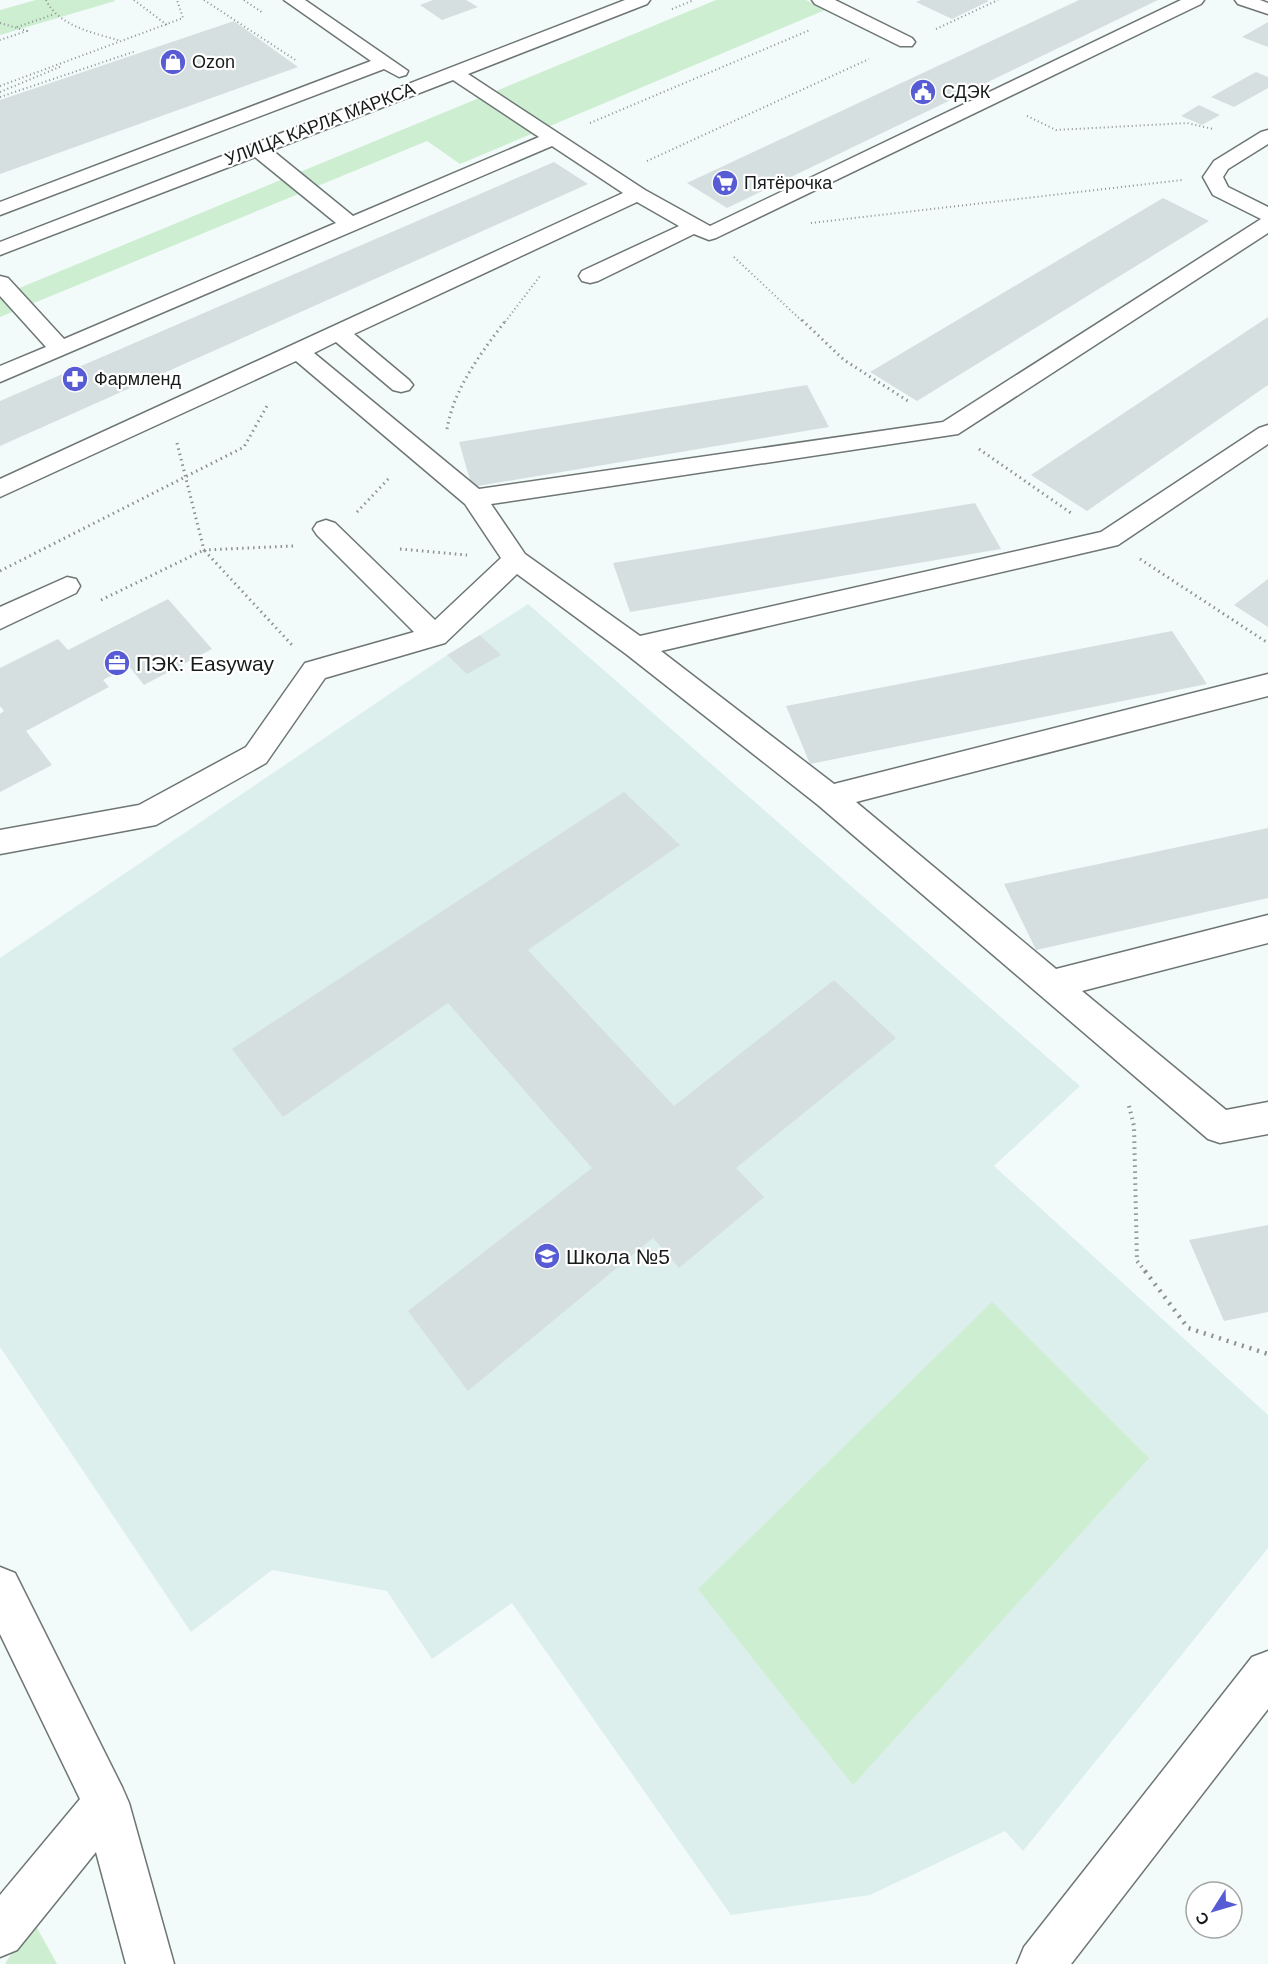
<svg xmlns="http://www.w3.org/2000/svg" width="1268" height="1964" viewBox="0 0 1268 1964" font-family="Helvetica,sans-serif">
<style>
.built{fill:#dcefec}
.green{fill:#cdeed1}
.building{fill:#d6dfe0}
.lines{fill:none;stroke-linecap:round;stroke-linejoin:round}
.minor-casing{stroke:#6e7674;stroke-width:3}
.path-far3{stroke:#8b9190;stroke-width:2;stroke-dasharray:1 3;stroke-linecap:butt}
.path-far2{stroke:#8b9190;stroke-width:3;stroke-dasharray:1.5 4;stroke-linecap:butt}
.path-far1{stroke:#8b9190;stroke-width:4;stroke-dasharray:1.5 4.5;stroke-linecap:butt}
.path{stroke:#8b9190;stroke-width:4.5;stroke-dasharray:2 6;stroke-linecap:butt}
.minor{fill:#fff;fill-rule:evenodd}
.labels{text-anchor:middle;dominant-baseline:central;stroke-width:4.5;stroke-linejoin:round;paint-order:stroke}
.far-poi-label{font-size:18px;fill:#181b1b;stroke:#fff;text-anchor:start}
.far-street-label{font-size:18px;fill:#181b1b;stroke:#fff}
.poi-label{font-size:21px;fill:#181b1b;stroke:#fff;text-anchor:start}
</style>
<rect width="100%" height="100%" fill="#f2fbf9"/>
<!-- built -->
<polygon class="built" points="528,604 1080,1086 994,1166 1268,1415 1268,1548 1023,1851 1005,1831 870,1895 731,1915 512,1603 432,1659 387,1591 272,1570 191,1632 0,1347 0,958 447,655 467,673 500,655 480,635"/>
<!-- green -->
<g class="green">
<polygon points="36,0 114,0 115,1 0,35 0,10"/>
<polygon points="716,0 806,0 825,10 460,164 427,141 0,317 0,296"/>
<polygon points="992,1302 1149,1458 853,1785 698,1589"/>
<polygon points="32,1919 57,1964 5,1964"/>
</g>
<!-- building -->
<g class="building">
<polygon points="433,0 466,0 478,7 442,20 420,5"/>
<polygon points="921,0 986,0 989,1 952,19 916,2"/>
<polygon points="1079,0 1158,0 727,208 687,183"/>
<polygon points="234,21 298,67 0,174 0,100"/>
<polygon points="1268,22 1268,47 1242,37"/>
<polygon points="1256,72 1268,77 1268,88 1234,107 1211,97"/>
<polygon points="1199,105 1220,115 1202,125 1181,116"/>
<polygon points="554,162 588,184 0,446 0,401"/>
<polygon points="1163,198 1209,221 917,401 870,372"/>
<polygon points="1268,317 1268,385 1087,511 1031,475"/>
<polygon points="807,385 829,427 472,487 459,442"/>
<polygon points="975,503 1001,549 630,612 613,563"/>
<polygon points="1268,579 1268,627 1234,605"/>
<polygon points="168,599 212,649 144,685 129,666 103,680 109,687 26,731 52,765 0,792 0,714 4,711 0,706 0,668 58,639 68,650"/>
<polygon points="1172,631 1207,684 810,764 786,706"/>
<polygon points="480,635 501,655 467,674 447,655"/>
<polygon points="624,792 680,845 528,950 674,1106 834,980 896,1038 736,1168 764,1197 679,1268 653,1238 468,1391 408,1311 592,1168 448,1003 283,1117 232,1049"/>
<polygon points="1268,828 1268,898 1036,950 1004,884"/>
<polygon points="1268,1225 1268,1312 1224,1321 1189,1240"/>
</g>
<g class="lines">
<!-- minor casing -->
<g class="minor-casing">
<g id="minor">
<polygon points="284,0 305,0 408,71 406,75 399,77 384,69 0,215 0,202 371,61"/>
<path d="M625 0H650L647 4 468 74 645 190 710 226 1181 0H1204L1201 4 716 238 709 240 694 234 598 281 590 283 582 281 579 276 582 271 679 226 637 202 354 334 409 380 413 385 409 390 401 392 393 390 336 342 314 353 479 489 943 422 1261 219 1213 195 1203 177 1214 161 1261 132 1268 130V144L1228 169 1223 177 1228 187 1268 207V233L958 434 491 504 525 554 640 636 1101 532 1259 428 1268 425V444L1118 545 661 651 834 784 1268 674V696L856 802 1056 969 1268 915V943L1082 991 1226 1110 1268 1102V1134L1220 1143 1208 1139 818 805 626 654 517 574 445 643 325 678 266 763 156 825 0 854V830L139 805 246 747 305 663 414 632 317 535 313 529 317 523 326 520 335 523 435 620 501 558 465 504 296 361 0 497V479L623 193 552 146 0 382V366L46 347 0 296V276L8 278 64 339 336 223 255 157 0 255V242ZM453 80 539 137 353 216 272 150Z"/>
<polygon points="812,0 835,0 912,38 915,42 912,46 900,46 815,4"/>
<polygon points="1235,0 1260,0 1268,3 1268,14 1238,4"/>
<polygon points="67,577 76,579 80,586 76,593 0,629 0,607"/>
<polygon points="0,1567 15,1573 122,1787 129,1803 174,1964 126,1964 96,1852 17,1950 0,1957 0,1895 80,1799 0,1634"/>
<polygon points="1268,1651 1268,1709 1071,1964 1017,1964 1024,1947 1252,1657"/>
</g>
</g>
<!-- path-far3 -->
<g class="path-far3">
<path d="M46 0C59 27 95 33 121 41"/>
<polyline points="134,0 167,25"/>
<polyline points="204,0 297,61"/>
<polyline points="244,0 263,13"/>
<polyline points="672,9 694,0"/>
<polyline points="0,23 27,31 0,40"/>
<polyline points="17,27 55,14"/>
<polyline points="936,29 998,0"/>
<polyline points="0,86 183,18 177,0"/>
<polyline points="0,92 62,66"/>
<polyline points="0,97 136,51"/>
<polyline points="1027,116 1056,130 1187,123 1213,129"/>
<polyline points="590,123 810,30"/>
<polyline points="647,161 869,59"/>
<polyline points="811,223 1182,180"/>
<polyline points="734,257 803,322"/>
<polyline points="505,322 540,276"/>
</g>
<!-- path-far2 -->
<g class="path-far2">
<polyline points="802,320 844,360 908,401"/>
<path d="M447 429C454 388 481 353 506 320"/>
<polyline points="177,443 204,550 294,546"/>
<polyline points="979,449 1071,513"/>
<polyline points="357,512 391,476"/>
<polyline points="400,549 467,555"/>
<polyline points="1140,559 1268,643"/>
<polyline points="0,571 244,447 268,404"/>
<polyline points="101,600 204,550 292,645"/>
</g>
<!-- path-far1 -->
<polyline class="path-far1" points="1129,1106 1134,1126 1137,1261 1146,1272"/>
<!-- path -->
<polyline class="path" points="1145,1271 1188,1328 1268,1354"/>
<!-- minor -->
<use href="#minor" class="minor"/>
</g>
<!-- icons -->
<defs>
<g id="shop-disc" transform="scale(1.35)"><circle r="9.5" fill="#575cd4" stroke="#fff"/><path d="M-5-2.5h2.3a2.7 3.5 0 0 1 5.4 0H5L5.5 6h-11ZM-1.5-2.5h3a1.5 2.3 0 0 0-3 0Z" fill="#fff"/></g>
<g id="civic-disc" transform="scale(1.35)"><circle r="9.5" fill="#575cd4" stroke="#fff"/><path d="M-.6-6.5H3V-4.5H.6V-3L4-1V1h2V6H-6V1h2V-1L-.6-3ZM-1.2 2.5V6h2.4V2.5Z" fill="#fff"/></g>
<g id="supermarket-disc" transform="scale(1.35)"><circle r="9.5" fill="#575cd4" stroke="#fff"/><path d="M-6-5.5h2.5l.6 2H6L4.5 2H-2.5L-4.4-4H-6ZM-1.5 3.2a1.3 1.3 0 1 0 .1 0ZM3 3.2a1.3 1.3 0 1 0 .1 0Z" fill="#fff"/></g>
<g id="pharmacy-disc" transform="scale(1.35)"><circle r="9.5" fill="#575cd4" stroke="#fff"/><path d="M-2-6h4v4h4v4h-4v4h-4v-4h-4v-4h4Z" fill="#fff"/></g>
<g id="office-disc" transform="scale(1.35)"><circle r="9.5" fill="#575cd4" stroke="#fff"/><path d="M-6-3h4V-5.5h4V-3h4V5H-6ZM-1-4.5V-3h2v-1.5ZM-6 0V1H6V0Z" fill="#fff"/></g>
<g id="school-disc" transform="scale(1.35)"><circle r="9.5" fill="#575cd4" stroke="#fff"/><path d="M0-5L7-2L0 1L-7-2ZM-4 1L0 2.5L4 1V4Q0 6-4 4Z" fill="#fff"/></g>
</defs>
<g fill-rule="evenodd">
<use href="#shop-disc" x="173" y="62"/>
<use href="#civic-disc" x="923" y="92"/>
<use href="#supermarket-disc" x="725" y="183"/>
<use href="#pharmacy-disc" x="75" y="379"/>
<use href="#office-disc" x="117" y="663"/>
<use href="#school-disc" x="547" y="1256"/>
</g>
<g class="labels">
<!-- far-poi labels -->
<g class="far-poi-label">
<text x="192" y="62">Ozon</text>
<text x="942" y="92">СДЭК</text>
<text x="744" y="183">Пятёрочка</text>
<text x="94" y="379">Фармленд</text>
</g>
<!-- far-street labels -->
<g class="far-street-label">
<text transform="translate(320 124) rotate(-21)">УЛИЦА КАРЛА МАРКСА</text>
</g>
<!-- poi labels -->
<g class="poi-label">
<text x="136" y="663">ПЭК: Easyway</text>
<text x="566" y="1256">Школа №5</text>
</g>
</g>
<!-- north arrow -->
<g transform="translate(1214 1910) rotate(233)"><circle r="28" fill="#ffffff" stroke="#a3a4a4" stroke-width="1.5"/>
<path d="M0-4.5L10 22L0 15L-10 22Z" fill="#575cd4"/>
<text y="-9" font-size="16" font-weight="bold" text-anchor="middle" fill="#181b1b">С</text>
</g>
</svg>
